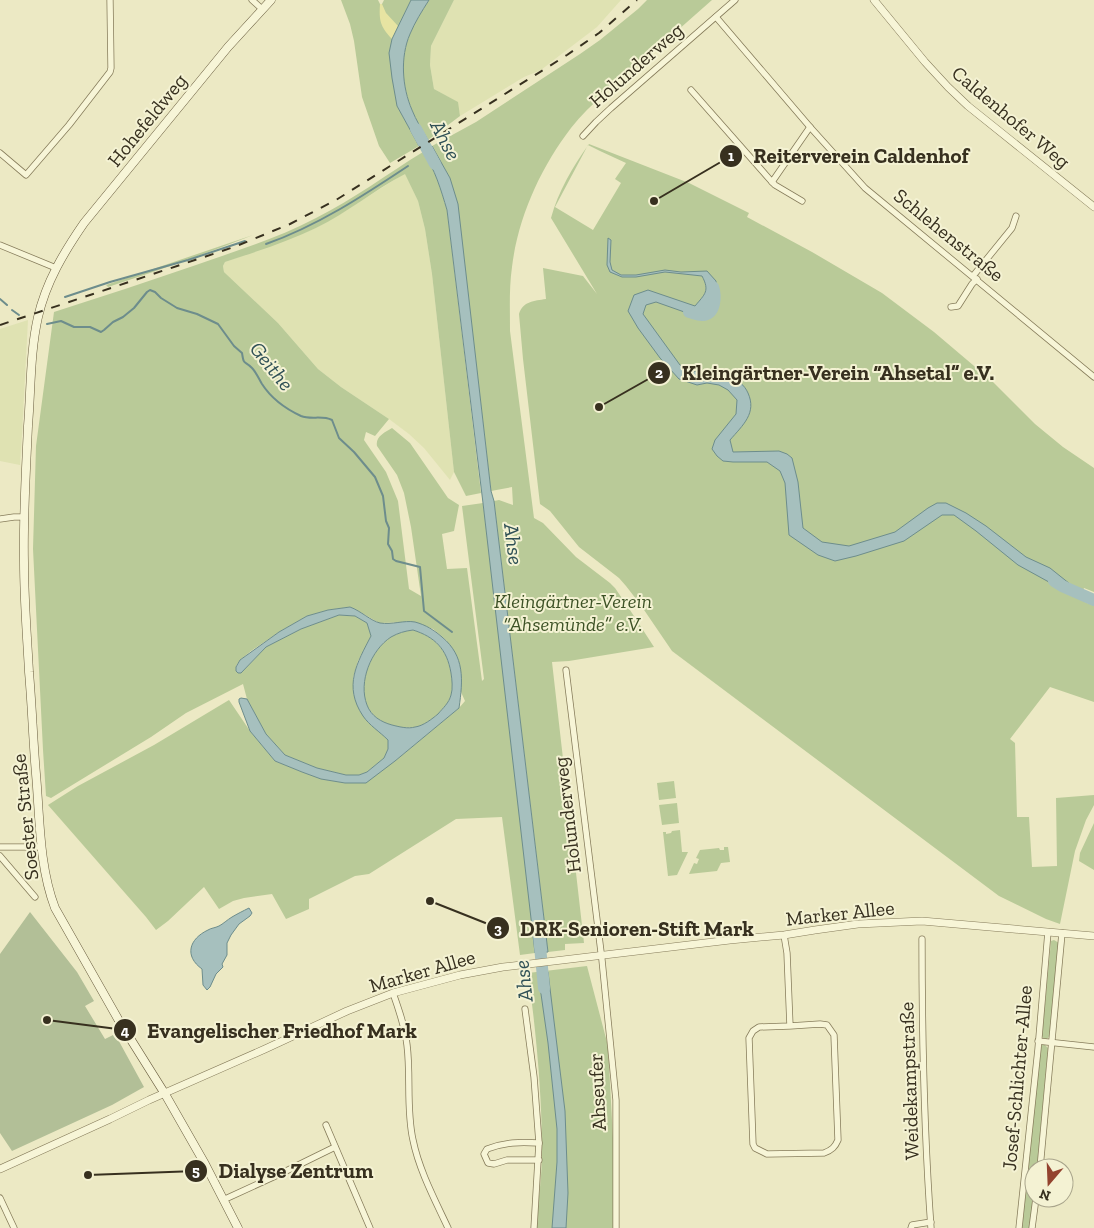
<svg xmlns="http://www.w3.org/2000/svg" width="1094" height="1228" viewBox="0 0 1094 1228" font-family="'Zilla Slab',serif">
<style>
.farmland{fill:#dfe2b2}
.green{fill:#b9ca98;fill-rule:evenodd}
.sand{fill:#e7e4a2}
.cemetery{fill:#b2bf97}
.water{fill:#a6c0be;stroke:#6d8d8c;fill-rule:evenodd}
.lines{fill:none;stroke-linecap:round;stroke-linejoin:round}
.stream{stroke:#6d8d8c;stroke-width:2}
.river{stroke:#a6c0be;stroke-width:12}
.minor-casing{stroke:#867c5b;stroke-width:7}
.tertiary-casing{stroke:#867c5b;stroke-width:8}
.secondary-casing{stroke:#685c3e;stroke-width:9}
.minor{stroke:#f7f5d7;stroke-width:5.5}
.tertiary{stroke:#f7f5d7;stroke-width:7}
.secondary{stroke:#f7f5d7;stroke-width:8}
.rail{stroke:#37301f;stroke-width:2;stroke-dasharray:9 9;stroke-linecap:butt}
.labels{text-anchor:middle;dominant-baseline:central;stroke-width:4;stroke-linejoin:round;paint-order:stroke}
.street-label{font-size:20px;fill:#37301f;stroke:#f4f2d3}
.park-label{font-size:20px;font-style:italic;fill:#3d5226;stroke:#f4f2d3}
.water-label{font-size:21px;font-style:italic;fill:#2f5056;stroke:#f4f2d3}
.leader{fill:none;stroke:#37301f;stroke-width:2}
.callout-dot{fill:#37301f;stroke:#f4f2d3;stroke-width:2}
.mark-label{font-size:15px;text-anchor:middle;font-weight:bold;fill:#fff}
.callout-label{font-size:21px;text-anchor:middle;font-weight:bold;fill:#37301f;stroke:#f4f2d3;stroke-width:4;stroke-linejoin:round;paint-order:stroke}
</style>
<rect width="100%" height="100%" fill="#ece9c4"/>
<!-- farmland -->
<g class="farmland">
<polygon points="454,0 621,0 597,27 555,59 541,70 524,77 460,116 457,102 434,89 430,65 431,46"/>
<polygon points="405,173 418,201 425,229 432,274 454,472 450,480 424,448 409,434 389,419 341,387 318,369 278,323 224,272 223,266 225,262 291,238 316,228 347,210"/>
<polygon points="28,320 22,434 20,465 0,461 0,329"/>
</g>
<!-- green -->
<g class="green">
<polygon points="341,0 378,0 380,4 382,4 384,0 411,0 392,39 397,106 419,146 390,163 379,146 362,97 354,41 350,24"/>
<path d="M429 0H454L431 46 430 65 434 89 458 102 460 116 428 140C422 130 416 120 412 110 402 87 400 57 410 34 415 22 422 11 429 0Z"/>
<path d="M647 0H712C688 21 665 42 640 63 617 83 591 103 571 128 541 167 518 217 512 267 509 288 510 310 510 331L534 518 543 523 576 557 610 583 615 588 630 610 654 647 569 661 552 662 584 943 565 944V950L548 952 494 501 499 500 513 505 512 487 491 491 465 269 450 178 432 146 476 122 580 54 600 40 638 9Z"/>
<path d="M589 144 689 183 749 213 747 217 812 252 882 293 934 332 993 382 1035 424 1063 447 1094 468V592L1084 588 1080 599 1087 603 1094 605V702L1050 687 1010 739 1015 743 1017 817H1029L1032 867 1057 866 1056 798 1094 795V805L1086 820 1075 851 1060 924 1046 919 999 896 672 651 640 604 626 586 619 578 579 547 550 511 540 504 523 359 519 314C523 301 534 301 546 299L543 268 583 276 597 294 551 218C558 192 573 166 589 144ZM588 145 600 151 626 163 615 179 621 183 593 230 555 207Z"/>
<path d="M423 152C435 169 441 190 447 210L481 493 466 496 454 472 432 274 425 229 418 201 405 174C374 190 347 213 316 228 287 242 255 252 225 262L223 266 224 272 278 323 318 369 341 387 389 419 375 436 366 432 364 440 386 472 398 501 409 589 421 596 411 527 404 493 397 475 377 446C375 437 385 432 392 428L410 443 448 498 459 505 454 531 442 534 447 569 467 568 482 681 484 679 462 506 483 503 516 764 535 953 520 955 502 817 456 819 369 874 355 876 309 899V909L286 919 272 894 244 898 233 901 219 909 204 887 168 921 156 930 146 917 48 805 78 786 154 745 229 700 250 731 275 761 302 772 322 779 345 783 395 761 459 708 465 701 461 692V673L446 640 433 629 414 622 379 623 362 613 350 607 328 610 307 616 279 632 251 651 240 660 236 666 244 670 266 647 301 629 339 615 355 616 367 623 371 636 358 661 353 678 354 697 382 734 388 740V749L384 758 367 772 359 775H346L317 768 285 755 266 734 247 699 243 684 186 713 151 737 51 798 46 796 43 750 33 549 36 446 54 312C101 297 149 281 196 265 236 251 278 238 316 218 354 199 387 174 423 152Z"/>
<path d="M253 235C205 254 157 271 108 287L106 285Z"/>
<path d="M413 630C435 637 447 649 451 673 452 679 453 689 451 695 449 703 443 708 438 714 432 719 423 726 415 727 408 729 400 727 392 725 381 722 371 716 367 705 358 682 371 650 391 637 398 633 405 631 413 630Z"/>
<polygon points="674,781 676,798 659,800 657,783"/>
<polygon points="677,803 679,823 662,825 659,805"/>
<polygon points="1094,823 1094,870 1079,861 1080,853"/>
<polygon points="680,830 682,852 688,852 677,875 668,876 663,832 666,832 666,834 671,833 672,831"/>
<polygon points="724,847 728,847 730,862 721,863 717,871 689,874 694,863 697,864 699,859 696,858 700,850 719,848 720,850 724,850"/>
<polygon points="1054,940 1059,943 1050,1035 1047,1039 1043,1038 1042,1036 1051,941"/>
<path d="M587 966 608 1046 616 1194 615 1228H536C538 1203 542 1177 542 1152 542 1093 536 1031 528 973Z"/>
<path d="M1042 1045H1045L1048 1048 1037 1168H1034C1034 1188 1035 1209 1030 1228H1022L1040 1049Z"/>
</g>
<!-- sand -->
<path class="sand" d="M380 4H382L386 13 398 26 392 39C380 26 379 21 380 4Z"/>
<!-- cemetery -->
<polygon class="cemetery" points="30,912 77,972 94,1001 85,1006 105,1039 115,1034 144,1087 112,1105 12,1151 0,1133 0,954"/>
<!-- water -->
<g class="water">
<path d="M411 0H429C422 11 415 22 410 34 400 57 402 87 412 110 416 120 422 130 428 140L419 146 397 106 392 78 389 53 392 39Z"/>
<path d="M432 146 450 178 458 204 491 491 494 501 548 952 535 953 483 503 447 210C441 190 435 169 423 152Z"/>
<path d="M608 238 611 240 610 262 612 270 621 275H636L665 270 681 272 707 271 716 281V300L703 315 690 314 656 302 646 305 643 314 680 365C683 367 687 371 690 371 695 372 701 371 705 371 721 372 741 377 748 393 757 413 743 425 730 440L733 452 779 451 787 454 792 458 798 482 803 528 822 542 849 546 895 532 928 508 937 503H946L966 513 986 526 1026 557 1050 568 1070 584 1067 592 1018 565 976 531 954 515H942L904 541 856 556 835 561 818 555 789 535 785 483 780 471 767 462H733L723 461 717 456 712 449 715 440 736 414 737 400 728 390 719 385 707 383 697 385 679 379 660 358 638 328 628 311 634 295 648 290 695 306C705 294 710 291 702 276L665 272 636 277H622L610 272 607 265Z"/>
<path d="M350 607C361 611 371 621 380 623 392 625 404 620 415 622 426 625 434 630 442 637 465 656 463 680 459 708L395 761 366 783H345L321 779 302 772 275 761 250 731 239 702V699L241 698 247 699 266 734 285 755 317 768 346 775H359L367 772 384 758 388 749V740C380 732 369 725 363 716 343 686 357 663 371 636L367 623 355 616 339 615 301 629 266 647 241 673H238L236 671V667L240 660 279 632 307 616 328 610ZM413 630C435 637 447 649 451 673 452 679 453 689 451 695 449 703 443 708 438 714 432 719 423 726 415 727 408 729 400 727 392 725 381 722 371 716 367 705 358 682 371 650 391 637 398 633 405 631 413 630Z"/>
<path d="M249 908 252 913 250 916 239 924 231 935 227 943V955L222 964 223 967 216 974 210 987 207 990 203 985 202 969C184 956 189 939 208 930 211 928 215 928 219 926 223 924 227 920 232 917 237 914 243 911 249 908Z"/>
<polygon points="548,972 565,1111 568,1193 566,1228 552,1228 557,1162 557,1129 548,1043 538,973"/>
</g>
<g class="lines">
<!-- stream -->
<g class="stream">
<path d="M266 244C317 226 363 196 408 166"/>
<polyline points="65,297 110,282 188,260 245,241"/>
<polyline points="0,299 7,305"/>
<polyline points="12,310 19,315"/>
<path d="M47 324 61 321 74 327H90L101 332 104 330 113 322 123 317 134 308 147 292 150 290 155 292 161 298 177 308 197 314 218 324 234 346 242 353C244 366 244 360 252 368 256 372 259 379 262 384 271 398 286 409 301 416 311 420 322 415 332 420L339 438 354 452 375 477 383 496 386 521 389 528 388 544 392 551 393 559 396 561 420 567 424 611 452 632"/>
</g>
<!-- river -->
<g class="river">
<polyline points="416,129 435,164"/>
<path d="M689 312C693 313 698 315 702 315 716 314 716 296 713 287"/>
<polyline points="1054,581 1062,586 1094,600"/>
<polyline points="539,936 544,988"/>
</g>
<!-- minor casing -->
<g class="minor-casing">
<g id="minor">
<polyline points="252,0 262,9"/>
<polyline points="716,17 810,127 865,188 1094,377"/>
<polyline points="691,90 772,182 810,127"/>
<polyline points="583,136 596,122 611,108 735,0"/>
<polyline points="0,153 26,175 69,125 110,72 111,68 110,0"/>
<polyline points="772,182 775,185 802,201"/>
<polyline points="0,245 56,268"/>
<polyline points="973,276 1012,228 1016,216"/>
<polyline points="951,307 958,306 972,284 977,279"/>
<polyline points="0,519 14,517 24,517"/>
<polyline points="566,670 602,960 616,1100 616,1228"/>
<polyline points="0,847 42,847"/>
<polyline points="0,856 35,897"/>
<path d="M784 935 787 953 790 1026 820 1024 827 1025 834 1035 838 1140C835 1147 832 1150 824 1153L767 1154 755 1148 753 1144 749 1038 753 1031 759 1027 790 1026"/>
<path d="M922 939C922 1035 924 1132 931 1228"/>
<path d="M393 993C399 1010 405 1027 407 1045 411 1076 406 1109 413 1140 419 1170 435 1200 448 1228"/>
<polyline points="525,1009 534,1077 539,1143 534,1228"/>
<polyline points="1038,1041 1094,1047"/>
<polyline points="326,1125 370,1228"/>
<path d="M539 1160H507L494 1164 488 1163 484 1154 487 1149C506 1142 519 1142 539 1143"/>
<polyline points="1040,1168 1062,933"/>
<polyline points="0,1198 14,1228"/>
<polyline points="223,1200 282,1173 335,1147"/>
<polyline points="911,1228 912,1225 931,1222"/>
<polyline points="1019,1228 1038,1049 1048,932"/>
<polyline points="1032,1228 1036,1198"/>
</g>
</g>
<!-- tertiary casing -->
<g class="tertiary-casing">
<g id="tertiary">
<polyline points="874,0 925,62 948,87 968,106 1094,207"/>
<polyline points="0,1169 110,1119 149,1100 265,1049 347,1011 393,993 460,975 503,967 730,940 784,935 815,930 858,924 922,921 1094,936"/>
</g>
</g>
<!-- secondary casing -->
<g class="secondary-casing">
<path id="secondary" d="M238 1228 205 1164 165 1094 118 1019 55 908C39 866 40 819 36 774 33 740 32 706 29 672 27 635 24 599 24 562 23 517 26 471 28 426 31 390 30 352 38 317 46 282 64 252 84 223L228 47 271 0"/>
</g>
<!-- minor -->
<use href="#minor" class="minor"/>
<!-- tertiary -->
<use href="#tertiary" class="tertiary"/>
<!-- secondary -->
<use href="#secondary" class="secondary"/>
<!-- rail -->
<polyline class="rail" points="0,325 234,247 290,224 336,200 567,55 599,33 637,0"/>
</g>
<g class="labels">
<!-- street labels -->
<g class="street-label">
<text transform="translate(636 65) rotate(-41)">Holunderweg</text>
<text transform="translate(1011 117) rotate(40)">Caldenhofer Weg</text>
<text transform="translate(147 120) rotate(-51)">Hohefeldweg</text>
<text transform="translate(949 235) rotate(39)">Schlehenstraße</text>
<text transform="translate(567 815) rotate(-97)">Holunderweg</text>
<text transform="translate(25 817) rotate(-96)">Soester Straße</text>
<text transform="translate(840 913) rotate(-6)">Marker Allee</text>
<text transform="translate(422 971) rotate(-16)">Marker Allee</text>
<text transform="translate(1017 1078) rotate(-85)">Josef-Schlichter-Allee</text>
<text transform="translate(909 1081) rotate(-92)">Weidekampstraße</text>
<text transform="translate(597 1092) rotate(-93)">Ahseufer</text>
</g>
<!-- park labels -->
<g class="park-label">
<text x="573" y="601">Kleingärtner-Verein<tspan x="573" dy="23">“Ahsemünde” e.V.</tspan></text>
</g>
<!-- water labels -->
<g class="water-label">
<text transform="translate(446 140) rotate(63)">Ahse</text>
<text transform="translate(272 366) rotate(51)">Geithe</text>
<text transform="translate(514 544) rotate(83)">Ahse</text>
<text transform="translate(523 981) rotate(-96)">Ahse</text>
</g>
</g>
<!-- callouts -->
<path class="leader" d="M654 201L731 156M599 407L659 373M430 901L498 928M47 1020L125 1030M88 1175L196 1171"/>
<g class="callout-dot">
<circle cx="654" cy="201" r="5"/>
<circle cx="599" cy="407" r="5"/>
<circle cx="430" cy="901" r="5"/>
<circle cx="47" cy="1020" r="5"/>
<circle cx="88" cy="1175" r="5"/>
<circle cx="731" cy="156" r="12"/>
<circle cx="659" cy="373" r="12"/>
<circle cx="498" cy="928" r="12"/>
<circle cx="125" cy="1030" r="12"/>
<circle cx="196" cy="1171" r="12"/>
</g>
<g class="mark-label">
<text x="731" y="161">1</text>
<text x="659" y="378">2</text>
<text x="498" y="934">3</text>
<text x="125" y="1036">4</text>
<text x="196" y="1176">5</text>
</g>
<g class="callout-label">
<text x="861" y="163">Reiterverein Caldenhof</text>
<text x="838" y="380">Kleingärtner-Verein “Ahsetal” e.V.</text>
<text x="637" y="936">DRK-Senioren-Stift Mark</text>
<text x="282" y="1038">Evangelischer Friedhof Mark</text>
<text x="296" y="1178">Dialyse Zentrum</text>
</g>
<!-- north arrow -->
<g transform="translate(1049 1183) rotate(199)"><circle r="24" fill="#f4f2d3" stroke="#a8a48b"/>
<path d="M0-4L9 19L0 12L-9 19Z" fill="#93432e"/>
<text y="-8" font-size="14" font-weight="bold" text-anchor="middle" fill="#37301f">N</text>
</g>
</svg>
